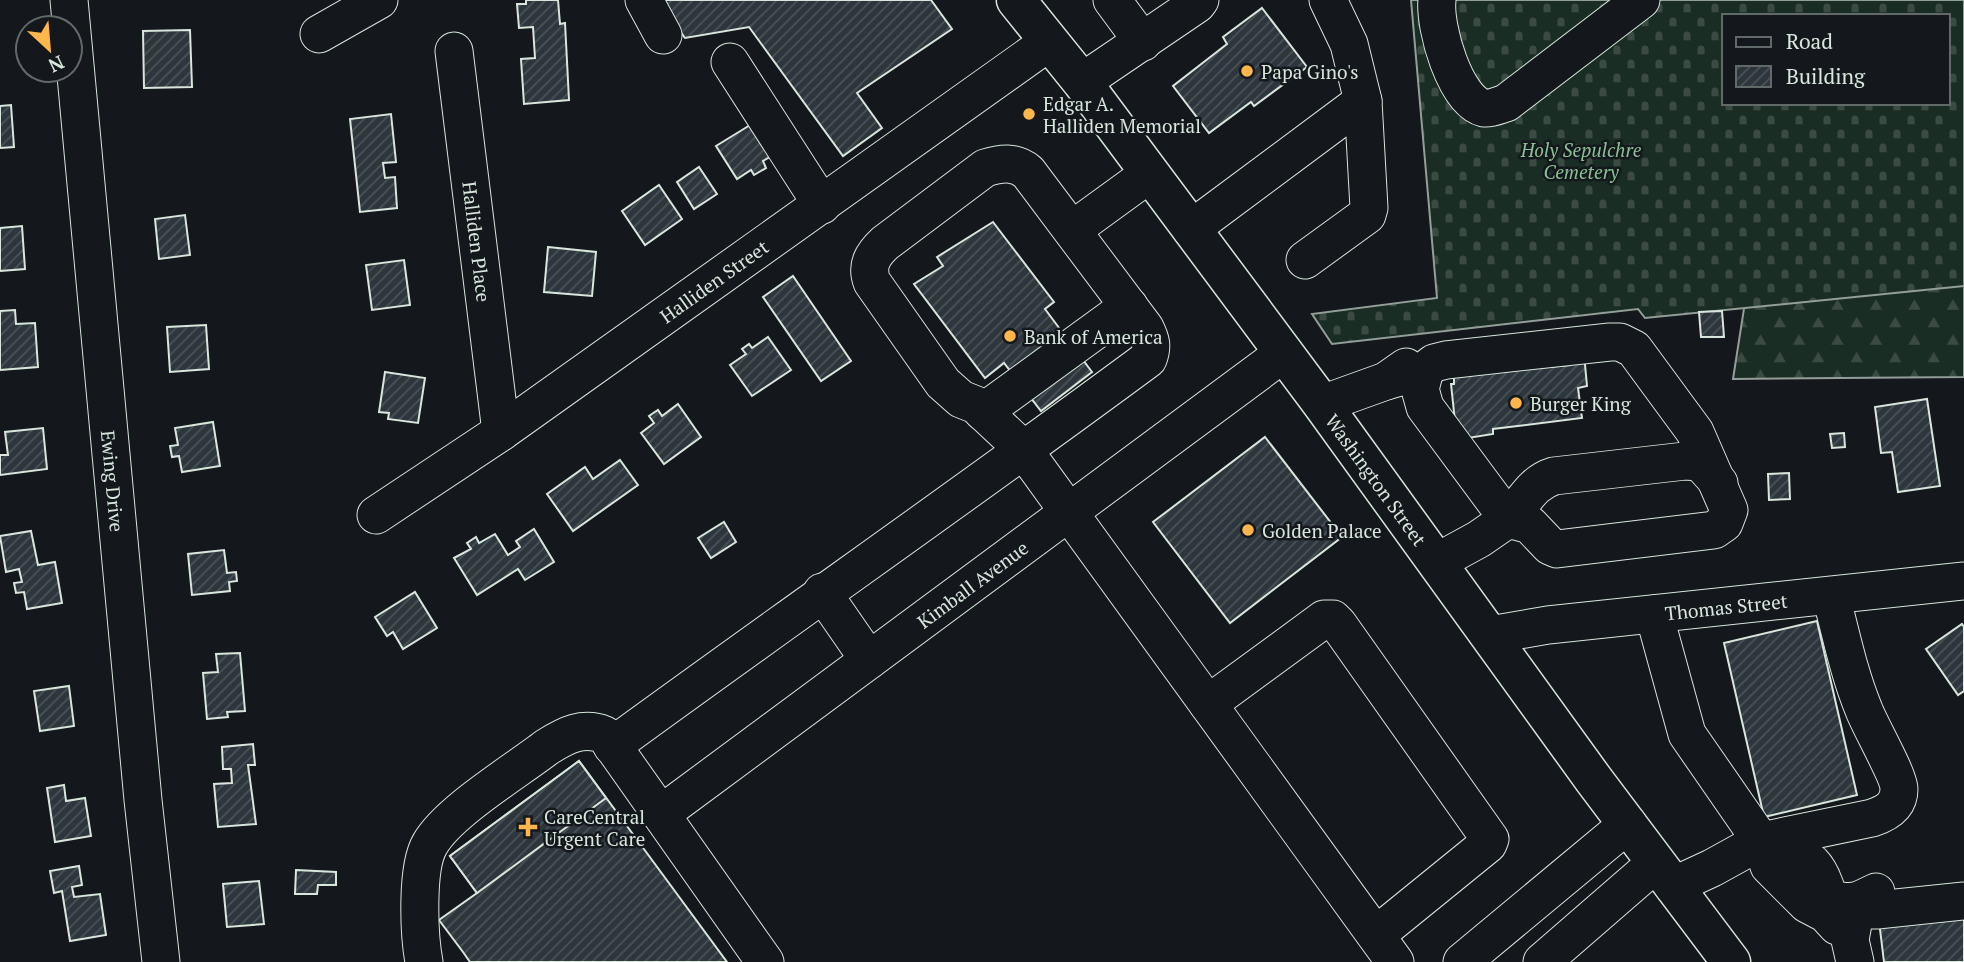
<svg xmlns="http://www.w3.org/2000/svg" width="1964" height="962" viewBox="0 0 1964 962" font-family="'PT Serif',serif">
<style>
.forest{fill:url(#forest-firs);stroke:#939e99;stroke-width:2}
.cemetery{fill:url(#cemetery-stones);stroke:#939e99;stroke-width:2;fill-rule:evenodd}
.building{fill:url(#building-hatch);stroke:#d8e6dc;stroke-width:2}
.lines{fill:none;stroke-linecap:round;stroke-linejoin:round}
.minor-casing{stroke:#d8e6dc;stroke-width:39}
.major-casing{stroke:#d8e6dc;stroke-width:41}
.minor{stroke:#14181c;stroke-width:37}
.major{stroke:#14181c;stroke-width:38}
.poi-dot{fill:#ffb74d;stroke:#14181c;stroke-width:2.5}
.labels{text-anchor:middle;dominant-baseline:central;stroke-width:5;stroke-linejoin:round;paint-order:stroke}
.poi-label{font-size:19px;fill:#d8e6dc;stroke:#14181c;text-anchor:start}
.park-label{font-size:19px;font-style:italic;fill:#8ac095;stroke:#14181c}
.street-label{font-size:19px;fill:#d8e6dc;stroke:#14181c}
</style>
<defs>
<pattern id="forest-firs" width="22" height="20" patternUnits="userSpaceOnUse" patternTransform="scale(1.75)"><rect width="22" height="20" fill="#1a2d24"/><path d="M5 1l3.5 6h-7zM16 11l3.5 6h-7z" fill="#3b4b43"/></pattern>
<pattern id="cemetery-stones" width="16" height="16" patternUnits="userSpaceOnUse" patternTransform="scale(1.75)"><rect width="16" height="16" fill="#1a2d24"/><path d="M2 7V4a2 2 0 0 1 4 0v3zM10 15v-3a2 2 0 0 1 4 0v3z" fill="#3b4b43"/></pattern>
<pattern id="building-hatch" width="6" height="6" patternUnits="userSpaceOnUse" patternTransform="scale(1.75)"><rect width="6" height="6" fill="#2c363c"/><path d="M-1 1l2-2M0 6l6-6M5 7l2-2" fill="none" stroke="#4a5358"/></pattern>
</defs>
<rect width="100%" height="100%" fill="#14181c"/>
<!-- forest -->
<polygon class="forest" points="1964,0 1964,377 1733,379 1762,193 1948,103 1948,16"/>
<!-- cemetery -->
<path class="cemetery" d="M1411 0H1964V286L1645 318 1638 309 1332 344 1312 314 1437 298ZM1724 16H1948V103H1724Z"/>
<!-- building -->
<g class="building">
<polygon points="526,0 558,0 560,24 565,23 569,100 524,104 521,59 535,58 533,27 519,28 517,4 526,4"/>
<polygon points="658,0 931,0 952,29 857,93 882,128 843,156 749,27 685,38"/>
<polygon points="1262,8 1307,67 1254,106 1251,102 1209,133 1173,86 1227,44 1223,37"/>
<polygon points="190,30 192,87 144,88 143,31"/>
<polygon points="11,105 14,147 0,148 0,106"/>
<polygon points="391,114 396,162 383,163 385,178 395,177 397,208 360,212 350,119"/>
<polygon points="755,122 775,154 763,161 766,168 754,175 751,170 737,179 716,146"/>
<polygon points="699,167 717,194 694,209 677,182"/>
<polygon points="659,185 682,219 645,245 622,211"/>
<polygon points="185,215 190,255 159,259 155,219"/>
<polygon points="993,222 1054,302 1045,309 1092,372 1041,411 1004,363 985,378 914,284 943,266 937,257"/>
<polygon points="22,226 25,269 0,271 0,228"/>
<polygon points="548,247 596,252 592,296 544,292"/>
<polygon points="404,260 410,305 372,310 366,265"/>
<polygon points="793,276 851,361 821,381 763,297"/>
<polygon points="15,310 16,324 35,323 38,367 0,370 0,311"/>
<polygon points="1722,311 1724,337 1701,337 1699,312"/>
<polygon points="206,325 209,369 170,372 167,327"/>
<polygon points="768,337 791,370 752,396 730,365 746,354 742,349 749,344 752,348"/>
<polygon points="1584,354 1587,386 1578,388 1582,418 1493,429 1493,434 1462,439 1456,431 1451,384 1454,384 1454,375 1570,365 1570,356"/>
<polygon points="385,372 425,378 418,423 388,419 389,413 379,412"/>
<polygon points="1927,399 1940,486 1898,492 1892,452 1881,453 1875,407"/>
<polygon points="678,404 701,437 664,464 641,433 654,423 649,416 658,410 662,416"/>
<polygon points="213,422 220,466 182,472 179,456 172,457 170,446 178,445 175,428"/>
<polygon points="43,428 47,469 0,475 0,455 8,455 5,432"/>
<polygon points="1844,433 1845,447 1832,448 1830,434"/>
<polygon points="1265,437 1342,537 1230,623 1153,522"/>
<polygon points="620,460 638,485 573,531 547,494 585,467 593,479"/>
<polygon points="1789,473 1790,499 1769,500 1768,474"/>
<polygon points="724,522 736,542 711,558 698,538"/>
<polygon points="534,529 554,562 525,580 518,569 477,595 454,558 471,549 467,543 476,537 479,543 495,534 508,555 520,547 516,541"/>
<polygon points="31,531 38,565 55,562 62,603 27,609 24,592 16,593 14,583 22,582 19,569 6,572 0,536"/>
<polygon points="224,550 227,573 236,572 237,581 229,582 230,591 192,595 188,554"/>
<polygon points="415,592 437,628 403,649 393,632 387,636 375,617"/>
<polygon points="1817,621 1857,795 1764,817 1724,643"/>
<polygon points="1962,624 1964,627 1964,691 1958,695 1926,649"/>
<polygon points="240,653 245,711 227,712 228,717 207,719 203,673 218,672 216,654"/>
<polygon points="69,686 74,726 40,731 34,691"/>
<polygon points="253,744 255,765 248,765 256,824 218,827 214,784 232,783 231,769 223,769 222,747"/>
<polygon points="579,761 652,860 727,962 470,962 463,952 439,920 477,893 450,856"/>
<polygon points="579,761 606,798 477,893 450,856"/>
<polygon points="64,785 66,801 85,798 91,836 55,842 47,788"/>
<polygon points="79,866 82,885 72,887 74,897 100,894 106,935 70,941 62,891 54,893 50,871"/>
<polygon points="296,870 336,872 336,885 318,885 317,894 295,894"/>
<polygon points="259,881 264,924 227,927 223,884"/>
<polygon points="1964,911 1964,962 1884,962 1879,921"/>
</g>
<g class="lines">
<!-- minor casing -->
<g class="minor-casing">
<g id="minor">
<path id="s1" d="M69 0 143 800 161 962"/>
<polyline points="644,0 663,35"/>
<polyline points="1112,0 1143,42"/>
<polyline points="1328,0 1349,44 1363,101"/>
<path d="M1437 0C1434 27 1455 101 1484 108 1491 109 1499 105 1506 103L1641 0"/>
<polyline points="319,34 379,0"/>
<path id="s2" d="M454 51 501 432"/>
<polyline points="730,62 822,205"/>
<polyline points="1082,82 1197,4 1200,0"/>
<polyline points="1191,229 1363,101 1369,208 1367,215 1305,260"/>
<polyline points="1072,230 1149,174"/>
<path d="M1425 370 1420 389 1425 407 1508 519C1524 503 1531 483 1554 476L1685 461 1700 462 1719 483"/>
<polyline points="1386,381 1425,370 1434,363 1446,360 1610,342 1620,342 1634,349 1695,432 1729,510 1724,523 1714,530 1557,549 1550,546 1530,525 1508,519 1479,539 1437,562"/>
<polyline points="1322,404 1386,381 1406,367"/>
<polyline points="983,412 1129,306"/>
<path id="s3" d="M376 515 501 432 1049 42"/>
<polyline points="822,592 869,660"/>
<polyline points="1654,614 1687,734 1761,841 1712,868 1673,886"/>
<path id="s4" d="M1490 635 1548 625 1964 581"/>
<polyline points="1208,704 1324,619 1333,619 1338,624 1490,839 1488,844 1376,935"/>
<path d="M612 746C790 616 971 490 1148 359 1153 346 1151 340 1145 328L1028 172C1015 161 1001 163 985 168L885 243C872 255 866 266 872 282L943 383 961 399 976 405 1023 449 1395 962"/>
<path id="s5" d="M661 814 1284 353"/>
<path d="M1761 841 1872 818C1887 813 1899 806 1899 789 1899 776 1870 726 1864 710 1849 674 1841 634 1831 596"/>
<path d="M1761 841C1776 847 1800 852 1812 863 1832 883 1817 905 1857 901L1871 910H1877L1964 901"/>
<polyline points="1761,841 1769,866 1807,904 1826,914 1837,926"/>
<path d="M424 962C419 935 416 867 430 844 448 812 516 771 547 747 566 735 583 726 605 735L765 962"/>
<polyline points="1462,962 1628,824"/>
<polyline points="1542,962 1656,863"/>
<polyline points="1855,962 1850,940 1857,901 1876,892"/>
</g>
</g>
<!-- major casing -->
<g class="major-casing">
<g id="major">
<path id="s6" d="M1016 0 1082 82 1322 404 1594 780 1731 962"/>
</g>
</g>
<!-- minor -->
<use href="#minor" class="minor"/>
<!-- major -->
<use href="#major" class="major"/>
</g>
<!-- markers -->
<g class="poi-dot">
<circle cx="1247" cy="71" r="7"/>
<circle cx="1029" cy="114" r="7"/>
<circle cx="1010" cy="336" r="7"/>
<circle cx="1516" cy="403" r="7"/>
<circle cx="1248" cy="530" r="7"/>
<path d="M524.5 816.5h7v7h7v7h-7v7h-7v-7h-7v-7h7z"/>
</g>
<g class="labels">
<!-- poi labels -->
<g class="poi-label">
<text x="1261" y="71">Papa Gino's</text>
<text x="1043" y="103">Edgar A.<tspan x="1043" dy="22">Halliden Memorial</tspan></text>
<text x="1024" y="336">Bank of America</text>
<text x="1530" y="403">Burger King</text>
<text x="1262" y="530">Golden Palace</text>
<text x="544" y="816">CareCentral<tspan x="544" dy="22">Urgent Care</tspan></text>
</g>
<!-- park labels -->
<g class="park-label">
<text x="1581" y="149">Holy Sepulchre<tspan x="1581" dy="22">Cemetery</tspan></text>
</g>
<!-- street labels -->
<g class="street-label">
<text stroke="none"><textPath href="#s2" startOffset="192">Halliden Place</textPath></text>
<text stroke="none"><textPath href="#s3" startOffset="411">Halliden Street</textPath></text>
<text stroke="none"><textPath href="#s6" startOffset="600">Washington Street</textPath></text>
<text stroke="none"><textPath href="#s1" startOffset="483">Ewing Drive</textPath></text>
<text stroke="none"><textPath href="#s5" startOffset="387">Kimball Avenue</textPath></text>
<text stroke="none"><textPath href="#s4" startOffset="238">Thomas Street</textPath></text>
</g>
</g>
<!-- legend -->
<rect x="1722" y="14" width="228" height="91" fill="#14181c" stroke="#626a69" stroke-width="2"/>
<rect x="1736" y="37" width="35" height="10" fill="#14181c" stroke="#626a69" stroke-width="2"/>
<text x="1786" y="49" font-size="21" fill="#d8e6dc">Road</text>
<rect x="1736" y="66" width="35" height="21" fill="url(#building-hatch)" stroke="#626a69" stroke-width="2"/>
<text x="1786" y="84" font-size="21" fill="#d8e6dc">Building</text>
<!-- north arrow -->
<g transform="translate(49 49) rotate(154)"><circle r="33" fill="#14181c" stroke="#626a69" stroke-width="2"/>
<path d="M0-5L12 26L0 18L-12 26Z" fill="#ffb74d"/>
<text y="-10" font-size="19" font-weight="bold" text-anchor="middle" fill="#d8e6dc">N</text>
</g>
</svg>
